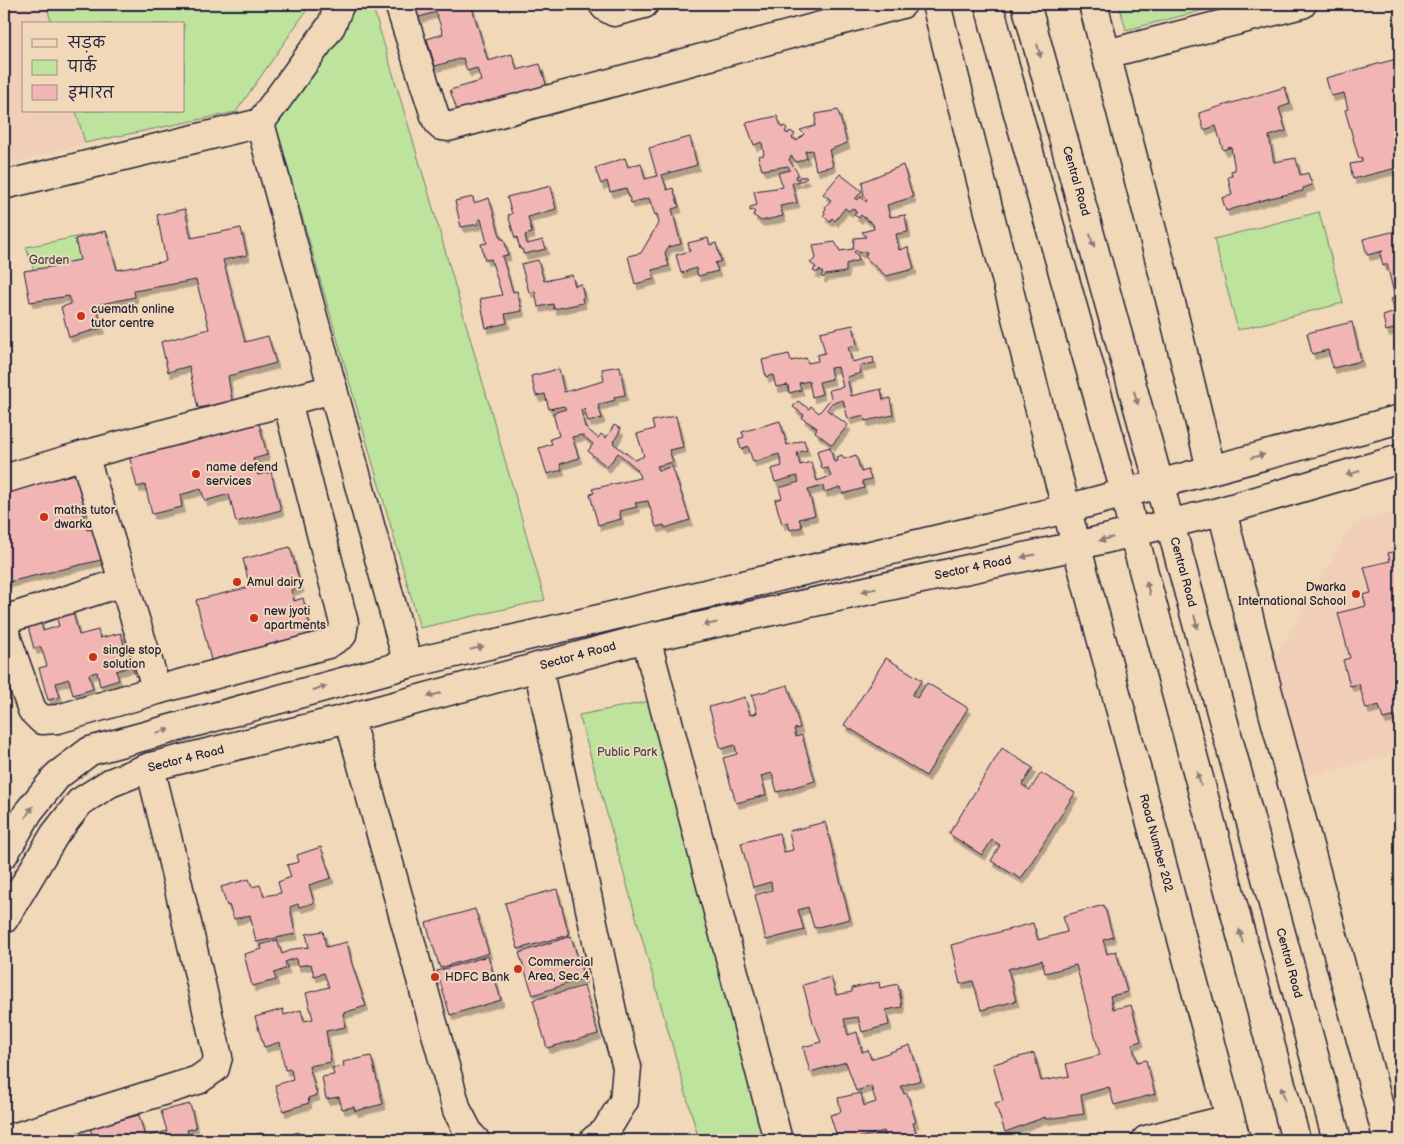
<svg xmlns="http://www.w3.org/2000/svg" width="1404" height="1144" viewBox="0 0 1404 1144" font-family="'Balsamiq Sans','Playpen Sans Deva',sans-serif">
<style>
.built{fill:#f0ceb7}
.green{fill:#bde39d;stroke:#70826c}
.building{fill:#f1b6b4;stroke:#22223b;filter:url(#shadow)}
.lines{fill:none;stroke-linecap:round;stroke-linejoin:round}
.minor-casing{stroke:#22223b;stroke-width:31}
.major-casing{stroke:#22223b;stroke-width:31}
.minor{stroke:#f0d8b8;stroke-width:28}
.major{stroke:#f0d8b8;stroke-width:28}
.oneway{fill:#897d7a}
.poi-dot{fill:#c8321e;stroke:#f0d8b8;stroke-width:2}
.labels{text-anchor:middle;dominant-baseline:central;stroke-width:4;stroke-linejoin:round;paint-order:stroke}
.street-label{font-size:12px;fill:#22223b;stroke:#f0d8b8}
.park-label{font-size:12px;fill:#41494f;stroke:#f0d8b8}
.poi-label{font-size:12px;fill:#22223b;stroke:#f0d8b8;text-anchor:start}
</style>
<defs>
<filter id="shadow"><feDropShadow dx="3" dy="5.5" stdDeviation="0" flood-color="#0004"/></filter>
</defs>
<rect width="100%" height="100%" fill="#f0d8b8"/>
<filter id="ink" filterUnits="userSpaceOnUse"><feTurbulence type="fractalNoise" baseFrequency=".02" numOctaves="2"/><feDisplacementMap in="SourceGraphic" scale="10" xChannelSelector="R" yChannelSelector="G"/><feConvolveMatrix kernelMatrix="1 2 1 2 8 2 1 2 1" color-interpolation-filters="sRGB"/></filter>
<g filter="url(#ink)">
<!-- built -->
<g class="built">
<polygon points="4,4 46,4 52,24 24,24 24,111 76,111 85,143 4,165"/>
<polygon points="1400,510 1400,752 1300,778 1272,664 1352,525"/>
</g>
<!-- green -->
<g class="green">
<polygon points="46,4 311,4 236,112 85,143 76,111 184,111 184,24 52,24"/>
<polygon points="348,4 372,4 428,191 545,600 420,628 275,122"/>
<polygon points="1119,4 1228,4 1126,30"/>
<polygon points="1319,212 1343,303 1238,330 1214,239"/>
<polygon points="106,231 114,263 37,280 26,247"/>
<polygon points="651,701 765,1140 699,1140 579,715"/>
</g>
<!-- building -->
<g class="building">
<polygon points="412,4 471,4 488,61 512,54 517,70 540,64 550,97 458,113 450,90 481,81 477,68 467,71 463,58 435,66 427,39 443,34 436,12 416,18"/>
<polygon points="1400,58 1400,167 1353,179 1350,164 1362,162 1362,158 1359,159 1345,110 1348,109 1344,93 1331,96 1326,78"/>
<polygon points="1285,87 1290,104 1279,108 1286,131 1269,136 1274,162 1296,158 1300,175 1308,173 1312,185 1303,188 1303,191 1270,198 1226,211 1222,198 1232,195 1228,177 1232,176 1231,171 1235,170 1231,147 1223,150 1216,126 1204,130 1199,113"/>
<polygon points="838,110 847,143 829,150 833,166 816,170 812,150 805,151 807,158 797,162 791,156 789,160 798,173 795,178 798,180 801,176 803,178 804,176 807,178 804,180 792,183 797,203 780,206 783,216 761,221 753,215 755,212 753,210 750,211 750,207 757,205 754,191 783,187 778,173 790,170 788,166 762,170 758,156 764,155 762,142 754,145 746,123 777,116 782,128 784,126 787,128 785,132 788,134 790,131 795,134 792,138 797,141 804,134 800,130 815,126 816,114"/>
<polygon points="690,137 697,165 662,175 667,190 673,188 679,207 672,209 681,244 668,247 665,253 669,266 652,270 654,279 635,284 628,256 641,253 659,222 657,214 655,215 649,198 631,203 626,188 610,192 607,181 601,184 595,168 625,158 628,167 641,163 645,179 657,176 649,148"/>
<polygon points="903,165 913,197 887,205 890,217 905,215 908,232 896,234 899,250 908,247 914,269 886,276 865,257 867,252 862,251 860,253 857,250 854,252 858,256 859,260 846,264 846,272 825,275 823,278 821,276 823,273 819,270 817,273 813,271 816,267 810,263 816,258 813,245 835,242 840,251 853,249 854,238 866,237 862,232 874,229 873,224 861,215 859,218 854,215 857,212 852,208 849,211 845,208 835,221 832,218 830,221 823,216 825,213 824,211 826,209 825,207 831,200 823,194 840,174 862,191 855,199 857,200 861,197 866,202 867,200 864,197 862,182"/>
<polygon points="551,186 556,209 528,217 532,233 525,235 527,244 543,240 546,249 524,254 522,249 520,249 517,237 515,238 508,215 512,214 507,197"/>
<polygon points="473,197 474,203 489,198 501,239 504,239 508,255 502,256 513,292 517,291 522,311 505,314 507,323 486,328 480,299 502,295 491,259 485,260 481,244 487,243 481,219 478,220 479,224 461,227 455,201"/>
<polygon points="185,209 191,238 241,228 247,255 223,260 245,342 268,336 276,363 228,376 232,401 198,408 189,366 168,372 161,342 209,329 196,280 134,291 135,297 96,305 102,328 69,337 61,307 71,304 69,296 30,302 24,271 63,265 63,263 80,260 75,239 106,231 117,270 166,261 157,215"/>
<polygon points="1400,230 1400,327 1386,331 1383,316 1395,312 1391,299 1395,298 1387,264 1383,266 1380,253 1383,251 1367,255 1363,239"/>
<polygon points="708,238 710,245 716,243 721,261 715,263 718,271 698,276 696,268 681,273 676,255 690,251 688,243"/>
<polygon points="538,260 544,281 572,275 575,286 581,284 584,297 582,298 583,303 554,309 553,304 538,307 535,291 529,292 521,264"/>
<polygon points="1352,322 1361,361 1333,368 1328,350 1312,354 1307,333"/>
<polygon points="853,325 857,345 848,347 852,362 873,357 874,363 859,366 861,373 847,377 851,396 881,389 883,400 890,398 893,415 865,421 864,415 848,419 843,400 832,403 827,410 848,425 832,445 815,432 817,428 802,418 804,415 793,407 798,401 809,409 811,406 819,413 831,398 829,390 843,387 838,367 830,368 832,379 819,382 822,394 812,397 809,381 799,383 801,390 789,393 788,385 776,387 773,375 766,377 762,360 789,354 791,361 806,358 808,363 818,361 817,355 825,353 820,332"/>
<polygon points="620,366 625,395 614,397 615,400 598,405 602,418 588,422 584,409 581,410 585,427 598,438 601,434 606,438 614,425 621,429 613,443 635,460 644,456 637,434 654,429 652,421 676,416 683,447 669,450 673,462 657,466 659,471 672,466 690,520 665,528 664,525 656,527 648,501 635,503 637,507 619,511 621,519 598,525 590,494 594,493 592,489 640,478 637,469 618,453 607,467 588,451 593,444 582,435 572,437 579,458 560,464 562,470 547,474 539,448 552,444 550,439 559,436 553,413 566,409 564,406 549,409 545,394 536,396 531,376 559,369 564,392 604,381 602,369"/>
<polygon points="780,421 787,445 804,440 807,450 797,453 800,465 811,462 817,481 831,476 828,468 822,469 817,451 830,447 834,462 838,461 837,457 842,455 844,459 856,455 861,472 868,470 871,479 862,481 864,488 843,494 841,487 824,492 823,486 808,490 815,515 799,519 802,527 790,530 788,522 782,524 775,500 782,498 779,488 799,482 797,476 775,482 771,469 782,466 779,454 753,462 748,446 741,449 738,439 744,437 742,432"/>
<polygon points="259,423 267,455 253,459 258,475 271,472 281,510 236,522 229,494 205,501 201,489 180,495 182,507 152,514 145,485 137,487 129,455"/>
<polygon points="80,473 87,504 81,506 87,530 98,528 105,559 4,583 4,549 7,548 4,534 4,491"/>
<polygon points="290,547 301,587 291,590 294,601 303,598 312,635 211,660 196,600 250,587 243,559"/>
<polygon points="1400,550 1400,715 1383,719 1379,705 1366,709 1359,684 1350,686 1343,660 1350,658 1338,613 1366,606 1363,595 1371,593 1364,567 1390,561 1388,553"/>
<polygon points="70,601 79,635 98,630 100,638 121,633 124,645 137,642 146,673 135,676 132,666 116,671 119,680 100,686 97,672 89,674 93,689 73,695 69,679 56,683 60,697 48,700 39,668 47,666 41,647 34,649 26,619 39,615 43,631 59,626 53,606"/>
<polygon points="886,658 922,680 912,695 917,698 927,683 968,708 926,776 844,725"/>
<polygon points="788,685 800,728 794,729 796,737 802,735 815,781 777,792 772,773 761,776 766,795 736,803 723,758 737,754 735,745 721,749 709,707 745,697 750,715 757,713 752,695"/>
<polygon points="1002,748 1033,768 1022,785 1030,790 1041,773 1075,793 1021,879 991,861 1000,845 992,840 982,855 949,834"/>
<polygon points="825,822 850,919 814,928 808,907 798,910 804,930 766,940 755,895 772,890 771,882 753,887 741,843 779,833 784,852 793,850 789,831"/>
<polygon points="321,847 331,878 309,885 314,903 299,907 298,904 290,907 295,934 256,942 250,915 234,919 229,905 227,906 221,887 249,879 252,887 260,885 264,896 281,893 278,882 291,877 287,865 299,862 297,855"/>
<polygon points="557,889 569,935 518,949 505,903"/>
<polygon points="1104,905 1113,937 1103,940 1107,954 1116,951 1127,992 1110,996 1113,1009 1131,1005 1141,1041 1132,1044 1137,1062 1146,1060 1155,1094 1114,1105 1109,1087 1081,1095 1084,1114 1045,1119 1045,1117 1005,1132 995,1103 1003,1101 993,1064 1034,1053 1041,1081 1069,1076 1066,1064 1100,1055 1076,965 1045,973 1042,960 1008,969 1016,1001 981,1010 973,981 960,984 951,945 1033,923 1038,940 1067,932 1063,916"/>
<polygon points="475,909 489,953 440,968 426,923"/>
<polygon points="323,931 326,947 347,942 352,964 366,1006 343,1013 345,1027 326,1031 331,1062 309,1066 317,1095 308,1098 309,1103 283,1111 275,1085 293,1080 291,1069 285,1070 280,1042 264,1047 255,1017 283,1009 284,1015 301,1010 304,1021 313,1019 306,993 329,987 324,973 314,976 311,964 297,966 296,958 285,962 287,968 274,973 276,980 252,986 244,954 262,949 261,945 277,940 282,954 294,949 309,947 306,934"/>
<polygon points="571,936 584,978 533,995 519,953"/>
<polygon points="488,956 501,1000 450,1015 437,971"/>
<polygon points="831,977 836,995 852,992 852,988 879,982 880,988 898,984 902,1007 886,1010 889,1025 862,1032 858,1017 844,1019 848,1035 857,1032 862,1052 868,1050 871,1059 910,1045 921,1080 901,1086 904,1094 907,1093 916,1122 913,1123 918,1140 887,1140 884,1131 851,1140 838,1140 830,1115 841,1112 838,1098 861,1093 864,1106 876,1102 871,1086 856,1091 846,1062 810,1072 803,1047 821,1042 815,1026 814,1026 803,985"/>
<polygon points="584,986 598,1034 547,1048 533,1000"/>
<polygon points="371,1056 383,1104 355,1111 354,1107 342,1109 339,1097 326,1099 322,1077 334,1075 332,1068 344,1066 343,1062"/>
<polygon points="190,1104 196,1128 187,1130 190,1140 94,1140 90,1128 139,1115 145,1137 167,1131 161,1111"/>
<polygon points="298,1132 301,1140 279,1140 278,1139"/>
<polygon points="261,1133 263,1140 245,1140 244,1137"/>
</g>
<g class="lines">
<!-- minor casing -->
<g class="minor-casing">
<g id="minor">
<polyline points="399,4 436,119 441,126 448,127 902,4"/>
<polyline points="603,4 605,7 614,12 644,4"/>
<polyline points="936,4 1033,384 1236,1140"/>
<polyline points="1093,4 1172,307 1211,469"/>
<polyline points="1106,54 1302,4"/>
<polyline points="260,123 408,664"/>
<polyline points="4,185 260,123 331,26 340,4"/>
<polyline points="84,455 157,690 328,644 342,635 344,623 287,401"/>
<polyline points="4,479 84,455 333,389"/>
<polyline points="1222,511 1274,716 1388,1140"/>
<polyline points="4,620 123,582"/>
<polyline points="4,630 32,710 42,720 58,719 157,690"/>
<polyline points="646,638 778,1140"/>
<polyline points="538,667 615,1025 627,1067 624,1101 605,1132 594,1140"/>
<polyline points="349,718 457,1110 470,1135 475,1140"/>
<polyline points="4,854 29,811 58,775 90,751 408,664 1066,509 1400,419"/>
<polyline points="4,919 55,834 80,802 110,783 150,767 349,718 646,638 1076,546 1222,511 1400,459"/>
<polyline points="1176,1132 1230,1119"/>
<polyline points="6,1140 198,1080 215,1068 218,1057 164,824 150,767"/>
<polyline points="1146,1140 1176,1132 1178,1140"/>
</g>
</g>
<!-- major casing -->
<g class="major-casing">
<g id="major">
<polyline points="989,4 1005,67 1125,492 1133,532 1296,1140"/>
<polyline points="1026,4 1159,483 1337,1140"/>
</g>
</g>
<!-- minor -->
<use href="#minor" class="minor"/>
<!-- major -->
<use href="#major" class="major"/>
</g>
<!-- one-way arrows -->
<defs><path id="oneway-solid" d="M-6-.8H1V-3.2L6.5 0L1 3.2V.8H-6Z" transform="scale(1.25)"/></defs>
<g class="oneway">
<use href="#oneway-solid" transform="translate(1039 51) rotate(75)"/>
<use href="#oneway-solid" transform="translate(1092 241) rotate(74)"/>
<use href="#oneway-solid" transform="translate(1136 398) rotate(74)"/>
<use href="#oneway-solid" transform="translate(1258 456) rotate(-15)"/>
<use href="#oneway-solid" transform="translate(1353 473) rotate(164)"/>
<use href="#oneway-solid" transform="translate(1106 539) rotate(166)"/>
<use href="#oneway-solid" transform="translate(1028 556) rotate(168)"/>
<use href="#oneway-solid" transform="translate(1148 588) rotate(-105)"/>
<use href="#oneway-solid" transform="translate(869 590) rotate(168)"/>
<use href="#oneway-solid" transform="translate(1196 622) rotate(75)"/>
<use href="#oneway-solid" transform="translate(710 624) rotate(168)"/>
<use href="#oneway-solid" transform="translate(477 648) rotate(-13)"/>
<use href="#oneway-solid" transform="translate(320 688) rotate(-15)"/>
<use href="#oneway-solid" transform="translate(434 695) rotate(165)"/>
<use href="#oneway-solid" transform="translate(163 731) rotate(-15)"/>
<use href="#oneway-solid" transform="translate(1199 779) rotate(-105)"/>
<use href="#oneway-solid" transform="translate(29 812) rotate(-56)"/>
<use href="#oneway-solid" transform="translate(1241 936) rotate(-105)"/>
<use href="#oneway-solid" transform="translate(1283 1093) rotate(-105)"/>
</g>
</g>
<!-- markers -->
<g class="poi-dot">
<circle cx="81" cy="316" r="5"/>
<circle cx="196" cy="474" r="5"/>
<circle cx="44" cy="517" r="5"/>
<circle cx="237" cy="582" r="5"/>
<circle cx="1356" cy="594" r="5"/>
<circle cx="254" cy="618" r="5"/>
<circle cx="93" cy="657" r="5"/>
<circle cx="518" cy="969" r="5"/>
<circle cx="435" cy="977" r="5"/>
</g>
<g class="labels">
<!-- street labels -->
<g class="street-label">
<text transform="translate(1076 181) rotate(74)">Central Road</text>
<text transform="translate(973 568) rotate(-12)">Sector 4 Road</text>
<text transform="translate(1183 572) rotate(75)">Central Road</text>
<text transform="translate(578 656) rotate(-15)">Sector 4 Road</text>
<text transform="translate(186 759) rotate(-14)">Sector 4 Road</text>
<text transform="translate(1156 843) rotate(75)">Road Number 202</text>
<text transform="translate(1289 963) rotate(75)">Central Road</text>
</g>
<!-- park labels -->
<g class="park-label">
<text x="49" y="260">Garden</text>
<text x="627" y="752">Public Park</text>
</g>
<!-- poi labels -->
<g class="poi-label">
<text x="91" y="309">cuemath online<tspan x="91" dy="14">tutor centre</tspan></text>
<text x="206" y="467">name defend<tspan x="206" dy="14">services</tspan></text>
<text x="54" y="510">maths tutor<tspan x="54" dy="14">dwarka</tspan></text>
<text x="247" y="582">Amul dairy</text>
<text x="1346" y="587" text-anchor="end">Dwarka<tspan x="1346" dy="14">International School</tspan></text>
<text x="264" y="611">new jyoti<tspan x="264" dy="14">apartments</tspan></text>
<text x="103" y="650">single stop<tspan x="103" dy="14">solution</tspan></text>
<text x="528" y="962">Commercial<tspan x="528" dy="14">Area, Sec 4</tspan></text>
<text x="445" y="977">HDFC Bank</text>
</g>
</g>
<!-- margin -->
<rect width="1404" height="1144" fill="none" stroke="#f0d8b8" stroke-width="20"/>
<rect x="10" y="10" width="1384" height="1124" fill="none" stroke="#22223b" stroke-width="2" filter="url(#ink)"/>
<!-- legend -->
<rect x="22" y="22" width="162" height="90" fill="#f0d8b8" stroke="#9e8f86"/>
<rect x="32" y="39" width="25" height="8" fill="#f0d8b8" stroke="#9e8f86"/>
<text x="68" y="48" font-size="15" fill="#22223b">सड़क</text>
<rect x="32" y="60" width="25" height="15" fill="#bde39d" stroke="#9e8f86"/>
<text x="68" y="72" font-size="15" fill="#22223b">पार्क</text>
<rect x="32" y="85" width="25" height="15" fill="#f1b6b4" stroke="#9e8f86"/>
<text x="68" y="98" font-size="15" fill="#22223b">इमारत</text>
</svg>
